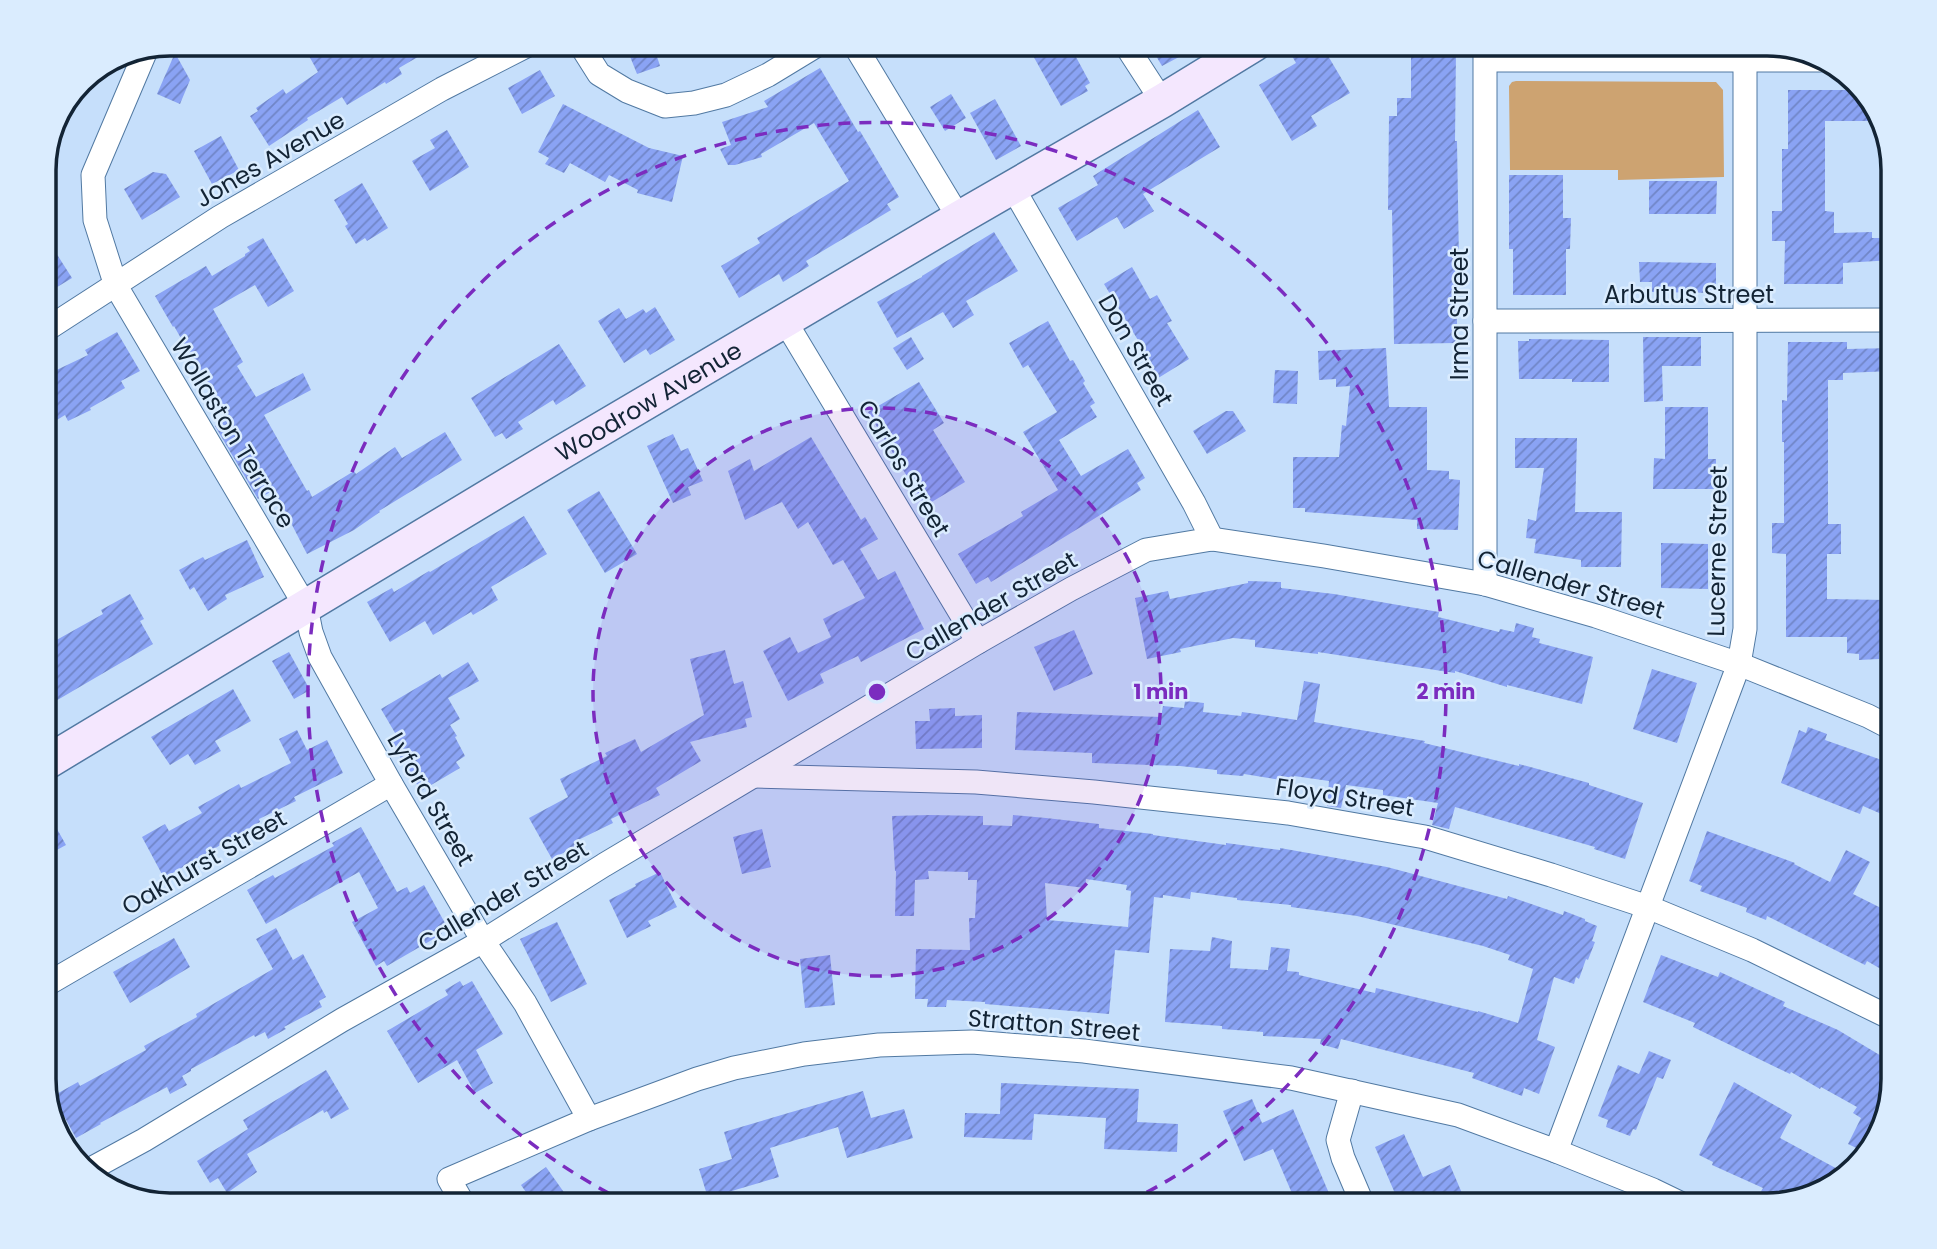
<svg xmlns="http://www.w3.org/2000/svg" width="1937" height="1249" viewBox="0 0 1937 1249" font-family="Poppins,sans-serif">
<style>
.garden{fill:#cda371}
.building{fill:url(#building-hatch);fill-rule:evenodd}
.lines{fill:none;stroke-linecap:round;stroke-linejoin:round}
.street-casing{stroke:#5179a2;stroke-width:25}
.secondary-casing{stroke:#5179a2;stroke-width:36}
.street{stroke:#fff;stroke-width:23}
.secondary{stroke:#f4e7fe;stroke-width:33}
.ring{fill:none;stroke:#7b2cbf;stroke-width:3.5;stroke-dasharray:12 9}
.labels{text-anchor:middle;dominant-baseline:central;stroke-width:5;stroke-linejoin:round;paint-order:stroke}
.street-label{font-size:24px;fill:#132435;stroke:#daecfe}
.rim{fill:none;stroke:#132435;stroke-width:3.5}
.centre{fill:#7b2cbf;stroke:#daecfe;stroke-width:3.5}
.ring-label{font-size:21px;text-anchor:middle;font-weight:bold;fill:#7b2cbf;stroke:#daecfe;stroke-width:5;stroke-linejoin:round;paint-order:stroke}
</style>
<defs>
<pattern id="building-hatch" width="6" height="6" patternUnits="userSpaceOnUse" patternTransform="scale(1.75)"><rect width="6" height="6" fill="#8aa3f4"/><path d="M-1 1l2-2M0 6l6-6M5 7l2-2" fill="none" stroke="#7085c6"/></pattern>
</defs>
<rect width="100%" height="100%" fill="#c6dffb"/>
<!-- garden -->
<polygon class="garden" points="1516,81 1716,82 1723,90 1724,177 1618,180 1618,170 1510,170 1509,86 1512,82"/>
<!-- building -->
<g class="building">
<polygon points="329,44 345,44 351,54 368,44 440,44 399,68 402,74 386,84 385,82 347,105 342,97 307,118 308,120 269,146 250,116 258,111 256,108 283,89 286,94 318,72 309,56"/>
<polygon points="625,44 653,44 660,66 637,74"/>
<polygon points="1045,44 1069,44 1090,83 1085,86 1088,91 1061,106 1031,52"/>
<polygon points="1149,44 1171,44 1179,57 1162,66"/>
<polygon points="1312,44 1321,44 1350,93 1311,116 1317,126 1292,141 1259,85 1296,63 1292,56"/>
<polygon points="1411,51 1456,51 1455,141 1457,141 1459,262 1462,262 1461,281 1457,281 1457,343 1394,344 1392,210 1388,210 1389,116 1397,116 1397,98 1411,98"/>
<polygon points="175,53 190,80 180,104 157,94"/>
<polygon points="820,68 858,132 860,131 899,197 887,204 891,210 806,261 809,266 783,282 779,274 739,298 721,266 760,243 757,238 849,181 814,123 761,154 762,157 735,165 728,165 720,149 731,145 722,122 768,107 764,101"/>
<polygon points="540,70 555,96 522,114 508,88"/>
<polygon points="1788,90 1861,90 1877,107 1880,121 1825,121 1825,211 1834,212 1834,233 1872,232 1872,238 1893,238 1893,260 1843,263 1843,284 1784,284 1785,241 1772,241 1772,211 1782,211 1782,149 1788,149"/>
<polygon points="951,94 966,118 945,131 930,107"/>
<polygon points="995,99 1021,146 996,160 970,113"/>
<polygon points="563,104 649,148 683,156 672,202 637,193 638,190 609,175 605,182 570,163 564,173 545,164 549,158 538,152"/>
<polygon points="1198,110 1220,147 1143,194 1154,211 1124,229 1117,217 1077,241 1058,208 1098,185 1093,176"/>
<polygon points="447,130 469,167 430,191 412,161 435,148 430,140"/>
<polygon points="221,136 239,170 212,184 194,151"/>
<polygon points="153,172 166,174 180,197 142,220 124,189"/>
<polygon points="1509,175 1563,175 1563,218 1571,218 1570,249 1566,249 1566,295 1513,295 1513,249 1509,249"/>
<polygon points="1649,181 1717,181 1716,214 1649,214"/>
<polygon points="362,183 388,228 367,241 365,238 356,244 345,226 348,224 334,200"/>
<polygon points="994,232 1018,271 966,301 974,315 953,328 943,312 897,338 877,302 922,277 922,276"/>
<polygon points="44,234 72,278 44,295"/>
<polygon points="263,238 294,291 268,307 255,285 213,309 243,362 237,366 256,397 303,373 311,390 264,415 307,491 309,490 312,497 354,471 356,474 395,447 402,458 445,432 462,460 379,511 380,512 354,530 307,554 274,490 258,499 215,426 227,420 174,326 173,327 155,296 206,266 212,276 245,256 245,254 250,251 247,247"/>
<polygon points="1639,262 1716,263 1716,293 1652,292 1652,282 1640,282"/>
<polygon points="1132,267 1150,299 1157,295 1172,321 1167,323 1189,359 1155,380 1142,358 1147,355 1104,284"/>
<polygon points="655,307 675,340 650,355 646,349 624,363 598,321 619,308 626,319 643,309 646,313"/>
<polygon points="1048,321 1070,361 1073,360 1085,381 1083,383 1095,403 1090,406 1097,417 1059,440 1081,476 1128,449 1145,478 1137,483 1141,490 991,582 988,577 976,584 958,554 1023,516 1021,512 1058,490 1023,432 1057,412 1028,365 1023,368 1009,343"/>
<polygon points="117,332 140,371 121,381 125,388 90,408 91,410 68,421 65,415 44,428 44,376 88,355 85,350"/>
<polygon points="911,337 924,359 907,370 893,348"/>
<polygon points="1643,337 1701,337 1701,366 1662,366 1663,401 1644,402"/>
<polygon points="1529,339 1609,340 1609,382 1572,382 1572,379 1519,379 1518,341 1529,341"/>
<polygon points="1788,342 1847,342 1847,349 1893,348 1893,371 1843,373 1843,380 1828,380 1828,524 1841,524 1841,554 1827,554 1827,599 1887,600 1887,652 1879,652 1879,659 1859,660 1859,654 1847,653 1847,637 1786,637 1786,554 1772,553 1772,523 1784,523 1784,442 1782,442 1782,400 1787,401"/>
<polygon points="559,344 586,386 556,405 553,400 518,422 523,429 506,439 502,433 495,437 471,398"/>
<polygon points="1386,348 1389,407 1427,407 1427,470 1449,471 1449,479 1460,480 1458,530 1417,529 1417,520 1305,512 1305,508 1293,508 1293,457 1339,457 1342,425 1346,426 1350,386 1336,387 1336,379 1319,380 1318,351"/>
<polygon points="1275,370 1298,371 1297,404 1273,403"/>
<polygon points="919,382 944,423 933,430 965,482 925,506 868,412"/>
<polygon points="1665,407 1708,407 1708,459 1716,459 1716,489 1653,489 1654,458 1665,459"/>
<polygon points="1226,411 1233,411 1246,431 1207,454 1193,431"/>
<polygon points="673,434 681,451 688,448 703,481 688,487 691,495 673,503 647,446"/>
<polygon points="811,437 861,520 865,517 878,539 860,549 878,580 895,571 924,629 861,662 858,656 820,674 824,683 788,701 763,651 790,637 798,653 831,637 823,619 865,598 843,560 833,565 808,522 798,529 782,502 745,520 728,471 750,459 754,471"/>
<polygon points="1515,438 1577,438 1575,512 1622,512 1621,567 1581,567 1581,560 1534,553 1536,539 1526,538 1528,519 1536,521 1544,468 1515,468"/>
<polygon points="599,491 637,554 605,573 567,510"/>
<polygon points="524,516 547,554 491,587 498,600 473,615 471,612 433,635 425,621 390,642 367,602 392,588 394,592 429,571 430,572"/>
<polygon points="247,540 264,577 225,595 227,599 208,611 194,587 190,590 179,570 203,557 205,560"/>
<polygon points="1661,543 1708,544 1708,589 1661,588"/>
<polygon points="1248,581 1281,582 1281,588 1334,594 1439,612 1438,617 1499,632 1500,629 1514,632 1516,623 1534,628 1532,637 1540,639 1539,643 1593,657 1582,704 1507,685 1507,687 1455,671 1455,673 1318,652 1318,654 1255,647 1255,640 1233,638 1180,649 1181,652 1147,659 1135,598 1168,591 1170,599 1248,583"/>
<polygon points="130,594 144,619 140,621 153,644 54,702 44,685 44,647 103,614 101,610"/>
<polygon points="1074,630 1093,674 1054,691 1034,647"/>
<polygon points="725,650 734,684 743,681 752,717 745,719 747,727 690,742 701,761 656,788 660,795 611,819 613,823 574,842 576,846 552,859 529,818 568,797 560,779 607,756 605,753 635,739 641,752 704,715 690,659"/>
<polygon points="289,652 310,690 294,699 272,661"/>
<polygon points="468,662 479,681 448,698 460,719 450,725 457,736 455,737 465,756 456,762 460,768 421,791 391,742 398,738 381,709 440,674 442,678"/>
<polygon points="1652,669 1697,683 1677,743 1633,729"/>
<polygon points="1304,681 1320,684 1314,722 1425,741 1424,743 1519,766 1519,764 1589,783 1589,785 1643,803 1625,859 1594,849 1595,847 1455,807 1449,829 1432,825 1438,803 1383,795 1383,790 1346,785 1341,808 1327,806 1329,781 1294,776 1293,782 1244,774 1243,776 1217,774 1217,770 1180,766 1092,763 1092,753 1015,750 1017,712 1161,717 1163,706 1184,708 1185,701 1204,703 1203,712 1241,716 1242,712 1297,720"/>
<polygon points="233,689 251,721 215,741 221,751 195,765 188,754 170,765 151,737"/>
<polygon points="955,708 955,716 982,715 982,748 916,749 915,721 930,721 929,709"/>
<polygon points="1808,727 1827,734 1825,740 1893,764 1893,819 1863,806 1860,814 1781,783 1799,730 1806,733"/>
<polygon points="297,730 307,750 327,740 343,773 294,797 296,801 259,819 260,822 164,878 142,837 165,824 169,831 202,813 198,807 239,784 241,788 291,763 279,739"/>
<polygon points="44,806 66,845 44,857"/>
<path d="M930 815 983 816V825L1012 826 1013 815 1046 818 1099 824V828L1153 834V835L1226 845V843L1280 850V848L1387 867 1507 899 1508 896 1563 915 1564 911 1585 919V921L1597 926 1592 941 1595 942 1588 960 1586 959 1579 979 1576 977 1574 984 1554 977 1537 1040 1555 1047 1539 1094 1524 1088 1522 1096 1472 1078 1474 1073 1341 1039 1338 1049 1320 1044 1321 1039 1263 1036V1032L1222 1029V1026L1165 1022 1170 949 1210 951 1212 937 1232 941 1230 968 1268 970 1271 947 1290 949 1287 971 1299 972V975L1375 993 1376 988 1478 1012V1011L1518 1023 1533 969 1508 960 1510 955 1483 946 1357 916 1291 907V905L1237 900V898L1191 892 1190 899 1163 895V898L1154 897 1149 953 1115 950 1109 1014 985 1004V1002L947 1000 946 1007H927L928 999H915L916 949 970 950 969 918H975L977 880H968V872L928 871 929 879 915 880 914 916H895L896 871H895L892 816ZM1086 879 1127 885 1126 890 1131 891 1128 927 1047 920 1045 883 1085 888Z"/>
<polygon points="361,827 397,892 407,887 410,893 424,885 446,925 439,929 442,934 387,966 384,961 376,966 352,922 378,908 359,872 266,924 247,890 273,875 275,878 334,846 332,843"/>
<polygon points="762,829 771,867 742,874 733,837"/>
<polygon points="1707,831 1795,863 1794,864 1830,882 1846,850 1870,862 1853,894 1893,914 1893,976 1867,961 1865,965 1767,916 1766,920 1746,912 1747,908 1700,891 1702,886 1689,881"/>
<polygon points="660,872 677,907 648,921 651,926 627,938 609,900 636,886 635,884"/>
<polygon points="557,922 587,984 551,1002 520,939"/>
<polygon points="276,928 293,960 303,954 326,997 319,1001 322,1007 284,1027 286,1029 268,1039 265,1032 255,1037 254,1035 191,1069 191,1071 182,1076 187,1085 170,1094 167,1087 100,1123 101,1124 76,1138 53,1096 78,1082 80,1086 146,1050 144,1046 197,1017 196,1014 273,969 256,939"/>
<polygon points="174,938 190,967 130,1003 113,972"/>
<polygon points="830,955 835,1005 805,1008 800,959"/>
<polygon points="1661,955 1718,977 1720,972 1785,1002 1783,1006 1838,1030 1893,1063 1893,1080 1872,1149 1867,1153 1848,1144 1861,1118 1853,1113 1857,1107 1821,1087 1820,1089 1791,1072 1790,1074 1693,1027 1695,1023 1643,1002"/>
<polygon points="460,981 463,986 472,981 503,1034 476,1050 493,1083 475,1093 457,1060 418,1083 387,1031 448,995 445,990"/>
<polygon points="1649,1051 1671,1060 1663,1079 1657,1077 1636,1130 1633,1129 1630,1136 1606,1127 1608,1120 1598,1116 1618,1065 1639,1074"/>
<polygon points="326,1070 349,1109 331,1119 327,1111 324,1113 323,1110 247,1154 257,1172 227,1193 218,1178 210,1183 197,1161 248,1129 243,1120"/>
<polygon points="1734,1082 1792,1115 1780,1138 1843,1172 1837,1182 1830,1189 1775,1203 1759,1195 1763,1188 1712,1165 1713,1162 1699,1155"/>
<polygon points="1001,1083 1139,1089 1137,1122 1178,1124 1177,1152 1104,1149 1106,1118 1034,1114 1032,1140 964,1137 965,1113 1000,1114"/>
<polygon points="863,1091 871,1118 904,1109 913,1138 847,1158 838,1127 770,1148 779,1177 708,1198 699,1169 732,1159 724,1132"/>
<polygon points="1252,1099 1262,1123 1293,1109 1334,1205 1297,1205 1273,1149 1244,1161 1223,1111"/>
<polygon points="1404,1134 1423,1177 1450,1165 1467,1205 1400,1205 1375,1147"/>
<polygon points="546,1167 573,1205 535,1205 521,1185"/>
</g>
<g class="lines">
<!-- street casing -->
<g class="street-casing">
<g id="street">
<polyline points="580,44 599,74 627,91 665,106 694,103 726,95 768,75 819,44"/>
<polyline points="854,44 959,218"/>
<polyline points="1125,44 1162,101"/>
<polyline points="147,48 93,175 95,220 116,286 306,607 311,632 320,657 391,784 483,941 525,1003 589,1119"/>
<polyline points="1486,60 1820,60"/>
<polyline points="1013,188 1194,503 1212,539"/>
<polyline points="785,321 978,642"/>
<polyline points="1485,321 1893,320"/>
<polyline points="44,331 220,217 442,89 530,44"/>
<polyline points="1485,584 1485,44"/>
<polyline points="754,776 976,782 1094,792 1288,813 1425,837 1551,875 1648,907 1752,950 1893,1019"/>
<polyline points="44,986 391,784"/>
<polyline points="1352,1091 1338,1140 1343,1158 1363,1205"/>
<polyline points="1556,1151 1739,664 1745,629 1745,44"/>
<polyline points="87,1171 144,1140 342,1020 483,941 604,865 978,642 1071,589 1146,550 1212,539 1324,556 1485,584 1596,616 1739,664 1868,716 1893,729"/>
<polyline points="464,1205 449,1179 589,1119 697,1079 734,1068 804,1054 879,1045 972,1042 1084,1051 1291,1078 1458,1115 1556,1151 1653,1190 1684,1205"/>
</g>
</g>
<!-- secondary casing -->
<g class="secondary-casing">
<g id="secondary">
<path id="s1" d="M44 764 562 452 959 218 1162 101 1255 44"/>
</g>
</g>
<!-- street -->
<use href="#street" class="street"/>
<!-- secondary -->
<use href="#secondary" class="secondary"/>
</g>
<!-- distance rings -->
<circle cx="877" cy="692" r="284" fill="#7b2cbf" fill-opacity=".12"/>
<g class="ring">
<circle cx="877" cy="692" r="284"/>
<path d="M628 1203A569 569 0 1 1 1126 1203"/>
</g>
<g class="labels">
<!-- street labels -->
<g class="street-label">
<text transform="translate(270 159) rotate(-30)">Jones Avenue</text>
<text x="1689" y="294">Arbutus Street</text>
<text transform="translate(1459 314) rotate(-90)">Irma Street</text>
<text transform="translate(1136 350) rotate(60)">Don Street</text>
<text stroke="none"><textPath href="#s1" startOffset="705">Woodrow Avenue</textPath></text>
<text transform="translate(233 433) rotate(59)">Wollaston Terrace</text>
<text transform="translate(904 468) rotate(59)">Carlos Street</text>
<text transform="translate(1717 551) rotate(-89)">Lucerne Street</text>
<text transform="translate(1571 584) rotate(16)">Callender Street</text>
<text transform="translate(991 606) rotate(-30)">Callender Street</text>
<text transform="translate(1345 797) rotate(9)">Floyd Street</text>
<text transform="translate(431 799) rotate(60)">Lyford Street</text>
<text transform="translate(204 862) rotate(-30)">Oakhurst Street</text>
<text transform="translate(503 896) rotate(-31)">Callender Street</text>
<text transform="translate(1054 1025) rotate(5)">Stratton Street</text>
</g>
</g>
<!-- crop -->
<path d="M0 0H1937V1249H0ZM170 56H1767A114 114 0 0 1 1881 170V1079A114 114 0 0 1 1767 1193H170A114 114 0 0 1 56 1079V170A114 114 0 0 1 170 56Z" fill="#daecfe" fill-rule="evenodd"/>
<path class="rim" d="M170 56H1767A114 114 0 0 1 1881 170V1079A114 114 0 0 1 1767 1193H170A114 114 0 0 1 56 1079V170A114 114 0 0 1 170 56Z"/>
<circle cx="877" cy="692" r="10" class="centre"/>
<g class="ring-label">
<text x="1161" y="699">1 min</text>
<text x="1446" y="699">2 min</text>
</g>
</svg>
